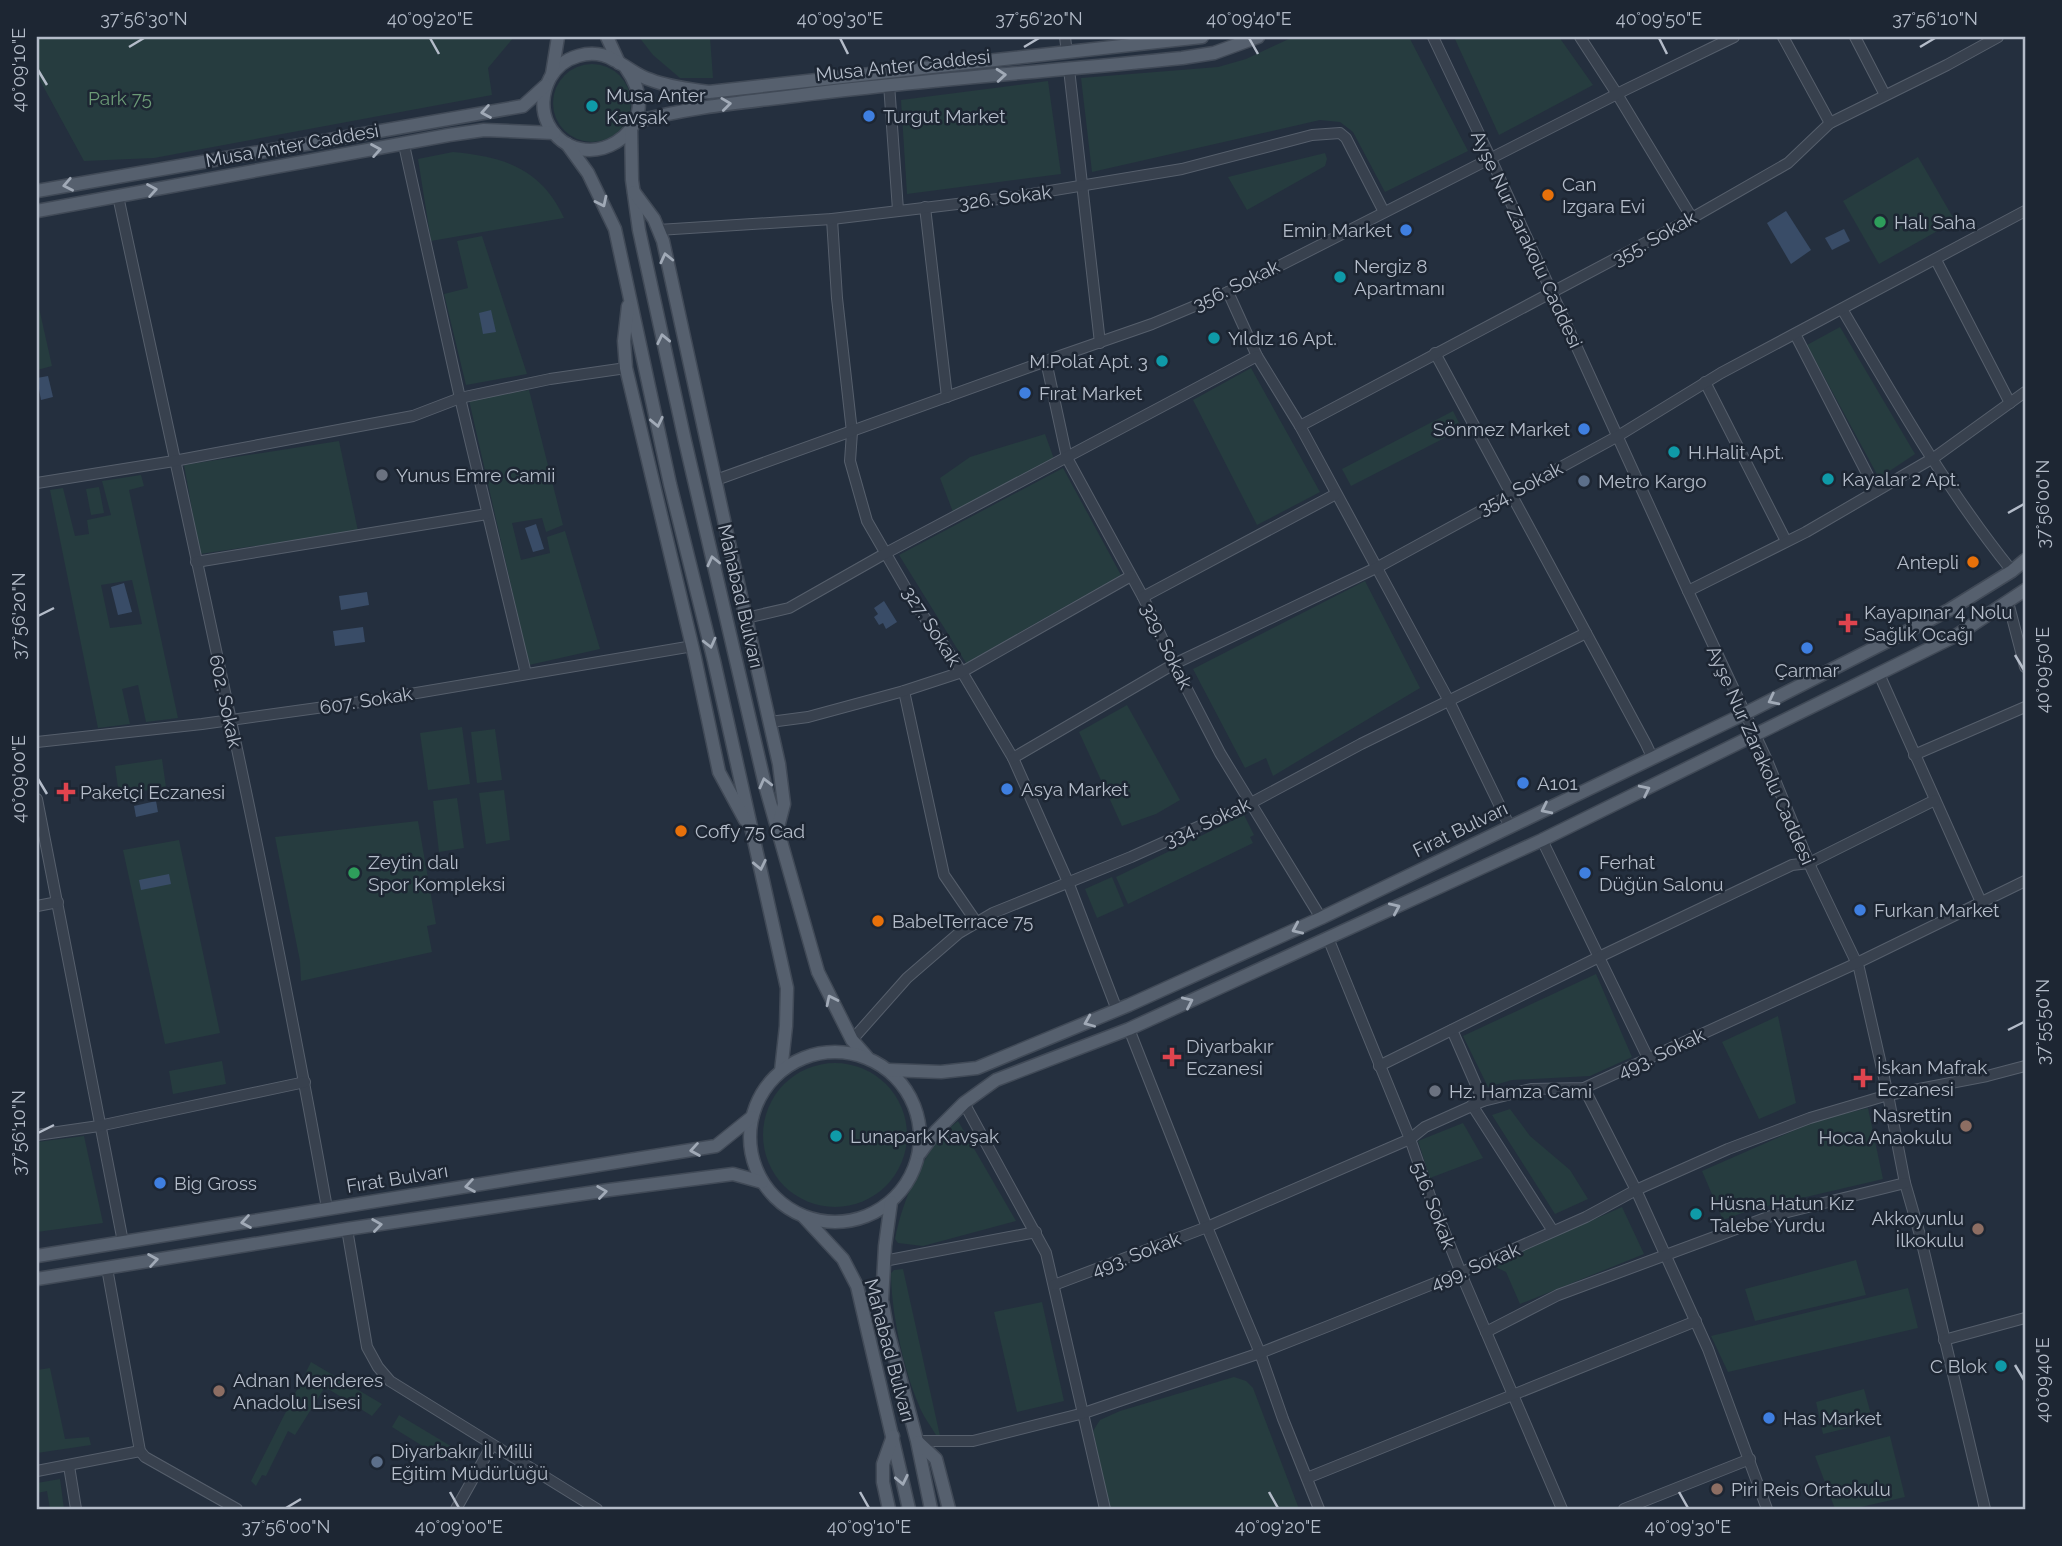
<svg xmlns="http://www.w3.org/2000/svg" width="2062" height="1546" viewBox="0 0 2062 1546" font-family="Raleway,sans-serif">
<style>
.green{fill:#263c3f;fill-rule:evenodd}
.water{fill:#394c67}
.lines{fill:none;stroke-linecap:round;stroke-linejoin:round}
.minor-casing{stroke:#565f6c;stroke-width:12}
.major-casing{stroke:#414a57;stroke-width:15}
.minor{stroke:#38414e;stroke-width:10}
.major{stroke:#56606e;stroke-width:12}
.oneway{stroke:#a1aab7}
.ticks{fill:none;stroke:#b4bcc9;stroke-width:2.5}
.culture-dot{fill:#0f9aa8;stroke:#1d2633;stroke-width:2.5}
.shop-dot{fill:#3f7fe0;stroke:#1d2633;stroke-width:2.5}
.food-dot{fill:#e8710a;stroke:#1d2633;stroke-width:2.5}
.leisure-dot{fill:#2e9e5b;stroke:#1d2633;stroke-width:2.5}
.worship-dot{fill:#6b7280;stroke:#1d2633;stroke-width:2.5}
.service-dot{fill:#5c6f8a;stroke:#1d2633;stroke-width:2.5}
.health-dot{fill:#e0444e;stroke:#1d2633;stroke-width:2.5}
.education-dot{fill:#8d6e63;stroke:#1d2633;stroke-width:2.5}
.labels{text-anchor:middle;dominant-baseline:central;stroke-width:5;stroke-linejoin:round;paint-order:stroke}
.street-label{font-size:19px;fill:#b4bcc9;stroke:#1d2633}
.poi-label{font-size:19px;fill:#b4bcc9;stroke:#1d2633;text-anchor:start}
.park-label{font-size:19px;fill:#6b9a76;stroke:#1d2633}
.neatline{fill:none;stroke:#b4bcc9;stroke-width:2.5}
.ticks-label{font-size:18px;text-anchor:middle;fill:#b4bcc9}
</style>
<rect width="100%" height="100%" fill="#242f3e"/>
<!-- green -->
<g class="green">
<polygon points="37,37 514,37 488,68 492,95 154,158 84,161 37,75"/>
<polygon points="639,37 710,37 713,78 680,78 653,55"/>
<polygon points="1293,37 1409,37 1468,151 1385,192 1353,132 1340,122 1320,120 1092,172 1081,78 1218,67 1246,59"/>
<polygon points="1454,37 1559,37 1593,85 1499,135"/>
<circle cx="592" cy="103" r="39"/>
<polygon points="1048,81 1061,174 907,194 901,100"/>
<path d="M453 152C504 157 541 168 564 218L431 241 418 159Z"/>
<polygon points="1325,153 1327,159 1325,166 1247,210 1228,177"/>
<polygon points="1918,157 1955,221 1879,264 1843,201"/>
<polygon points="482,236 527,374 466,385 444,294 468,288 457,241"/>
<polygon points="37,299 52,366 37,370"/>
<polygon points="1840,327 1915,454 1879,478 1807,345"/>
<polygon points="1251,368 1320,492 1257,525 1193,400"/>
<polygon points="529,390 563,525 546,532 542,518 512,523 521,560 550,553 547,537 565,531 600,649 529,665 469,400"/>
<polygon points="1453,411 1462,429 1351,486 1342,469"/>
<polygon points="1045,434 1054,459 953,512 940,478 970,457"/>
<polygon points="339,441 358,531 200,554 184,465"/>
<polygon points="1063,468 1121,575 966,663 899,555"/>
<path d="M141 475 144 486 129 490 178 718 146 722 138 685 122 689 130 724 98 728 50 490 63 488 75 536 89 534 87 520 111 515 102 481ZM132 580 142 624 110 628 101 585Z"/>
<polygon points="99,487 104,513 91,515 86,489"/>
<polygon points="1365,581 1420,688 1273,776 1266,758 1245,768 1193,669"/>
<polygon points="1127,705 1180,800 1156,814 1122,826 1079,732"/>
<polygon points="462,727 470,784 428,790 420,733"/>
<polygon points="495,729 502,780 477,783 471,732"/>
<polygon points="162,759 166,787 119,795 115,766"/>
<polygon points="504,790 510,840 486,844 479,793"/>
<polygon points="457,798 464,848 439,852 433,801"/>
<polygon points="1244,815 1254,835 1250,837 1253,843 1128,904 1116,877"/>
<polygon points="418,821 436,924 427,926 432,952 301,981 300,961 275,837"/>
<polygon points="179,840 220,1033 165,1044 123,850"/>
<polygon points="1112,877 1124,906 1097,918 1085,889"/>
<polygon points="1596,974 1632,1057 1590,1076 1512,1080 1488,1087 1463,1036"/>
<polygon points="1778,1016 1796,1103 1759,1119 1722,1042"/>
<polygon points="222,1061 226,1084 173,1094 169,1071"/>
<circle cx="835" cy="1135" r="72"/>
<polygon points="1868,1108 1883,1179 1750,1210 1723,1220 1702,1171 1818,1120"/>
<polygon points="1510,1109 1530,1136 1570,1170 1588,1199 1555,1214 1492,1115"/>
<path d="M958 1121 1016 1221 923 1246 898 1243 895 1239C902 1200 925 1146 958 1121Z"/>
<polygon points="1463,1123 1483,1158 1430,1178 1418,1141"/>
<polygon points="84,1136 103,1223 37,1232 37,1142"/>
<polygon points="1622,1207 1644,1254 1520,1304 1506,1272 1491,1265"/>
<polygon points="1856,1260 1866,1295 1755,1321 1745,1289"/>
<path d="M903 1269 940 1436 937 1437C931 1426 922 1415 918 1403 903 1367 891 1311 891 1273L894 1270Z"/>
<polygon points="1908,1288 1918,1328 1728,1372 1711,1336"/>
<polygon points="1042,1302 1064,1401 1017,1412 994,1312"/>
<polygon points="311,1362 382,1404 372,1416 325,1387 295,1435 288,1431 266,1476 262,1475 256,1486 251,1481"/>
<polygon points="50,1368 65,1439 89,1437 91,1445 37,1453 37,1370"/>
<polygon points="1234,1377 1246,1381 1253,1388 1299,1509 1110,1509 1093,1431 1100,1420 1120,1411"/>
<polygon points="1864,1389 1873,1422 1823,1434 1816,1402"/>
<polygon points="399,1415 454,1448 447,1461 392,1427"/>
<polygon points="1890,1436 1905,1497 1852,1509 1835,1509 1815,1456"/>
<polygon points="60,1479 64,1509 50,1509 47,1491 37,1493 37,1483"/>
</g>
<!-- water -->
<g class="water">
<polygon points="1786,211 1811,250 1791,264 1767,223"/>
<polygon points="1844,229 1850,241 1832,250 1825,238"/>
<polygon points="491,310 496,332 483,334 479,313"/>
<polygon points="48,376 53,397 41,400 37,378"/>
<polygon points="536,524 544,549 533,552 525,528"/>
<polygon points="124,583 132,612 118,615 111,587"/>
<polygon points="367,592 369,605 341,610 339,596"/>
<polygon points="884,601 897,622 886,629 883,623 879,625 874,617 878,614 874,608"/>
<polygon points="363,627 365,642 335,646 333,631"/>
<polygon points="156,801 158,812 136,817 134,806"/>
<polygon points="169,874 171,884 141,890 139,880"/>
</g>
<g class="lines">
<!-- minor casing -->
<g class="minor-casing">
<g id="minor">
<polyline points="1065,37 1067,53"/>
<polyline points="1433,37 1491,159 1688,591 1766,758 1812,870 1859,968 1888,1095 1905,1183 1920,1235 1985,1509"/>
<polyline points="1580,37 1617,94 1692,218"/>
<polyline points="1783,37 1830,123"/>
<polyline points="1855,37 1885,95"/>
<polyline points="1069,69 1100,343"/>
<polyline points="889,84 898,210"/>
<polyline points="404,145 460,398 526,674"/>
<path d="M118 196C190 533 267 869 327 1208"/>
<polyline points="925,207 947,397"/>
<polyline points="832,219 837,298 852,432 850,461 867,521 912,599 962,672 1013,758 1068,882 1117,1010"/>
<polyline points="658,230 832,219 1007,198 1182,169 1312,135 1340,133 1346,138 1384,212"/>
<polyline points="1936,260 2010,403"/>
<polyline points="1228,292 1257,356 1300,426 1449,701 1510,827"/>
<path d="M1842 309C1895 399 1946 489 2012 571"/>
<polyline points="1795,334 1876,491"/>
<polyline points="1435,353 1646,744 1653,759"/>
<polyline points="1046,361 1067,458 1143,597 1174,664 1220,753 1321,918"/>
<polyline points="1705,382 1786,541"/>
<polyline points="1300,426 1692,218 1788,163 1830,123 1947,65 1998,37"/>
<polyline points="716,480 1060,356 1152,324 1228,292 1625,90 1734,37"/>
<polyline points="37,483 174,461 413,416 460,398 550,379 626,368"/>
<polyline points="196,562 487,514"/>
<polyline points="1688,591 1806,532 1935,457 2025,392"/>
<polyline points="1143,597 1336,494"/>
<polyline points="2008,602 2025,667"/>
<polyline points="746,618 789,608 886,553 1257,356"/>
<polyline points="1879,674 1981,902"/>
<polyline points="904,691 944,875 977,923"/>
<polyline points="770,722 808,717 904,691 962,672 1131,576"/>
<polyline points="37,742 202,724 375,700 693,646"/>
<polyline points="1914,755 2025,707"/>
<polyline points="1013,758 1174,664 1378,567 1618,436 1721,373 2025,211"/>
<polyline points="37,799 123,1242"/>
<polyline points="1542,840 1648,1058"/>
<polyline points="37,906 58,902"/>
<polyline points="1328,938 1410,1139 1430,1196 1465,1283 1562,1509"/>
<polyline points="1129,1029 1207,1227 1260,1353 1283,1419 1319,1509"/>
<polyline points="1452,1030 1483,1101"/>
<polyline points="852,1040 907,978 959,933 993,913 1131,857 1251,803 1361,744 1586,633"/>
<polyline points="1379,1066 1599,957 1792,865 1809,863 1935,800"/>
<polyline points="1584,1088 1636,1190 1708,1349 1767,1509"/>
<polyline points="964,1103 1046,1253 1105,1509"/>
<polyline points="1472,1105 1553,1231"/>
<polyline points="37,1135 99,1126 305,1082"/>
<polyline points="347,1229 367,1347 378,1367 390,1381 597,1509"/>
<polyline points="884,1261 1036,1232"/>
<polyline points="107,1268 140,1451 145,1457 237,1509"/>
<polyline points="1054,1285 1207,1227 1410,1139 1425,1127 1483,1101 1531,1089 1584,1088 1857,963 2025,881"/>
<polyline points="1486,1332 1558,1295 1771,1216 1905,1183"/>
<polyline points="1944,1340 2025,1318"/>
<polyline points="917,1441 973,1441 1084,1413 1260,1353 1331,1325 1460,1273 1586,1217 1636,1190 1728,1149 1810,1118 1888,1095 1987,1076 2025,1066"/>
<polyline points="69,1466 76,1509"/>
<polyline points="37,1471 140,1451"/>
<polyline points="1307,1478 1696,1321"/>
<polyline points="456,1509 492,1445"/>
<polyline points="1624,1509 1750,1459"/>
</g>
</g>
<!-- major casing -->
<g class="major-casing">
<g id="major">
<polyline points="607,37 619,63"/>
<path d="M626 68C673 133 579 182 548 124 541 110 542 93 550 78 562 56 592 47 614 60 627 66 637 76 651 80 669 87 689 89 709 92L1202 37"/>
<polyline points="552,74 558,37"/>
<path d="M635 122C689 107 746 102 802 95 929 79 1056 71 1182 58L1214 53 1258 37"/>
<polyline points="631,127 632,180 639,230 685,441 765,785 818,972 852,1040 867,1057"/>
<polyline points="567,144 588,173 615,229 670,484 714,661 787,988 786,1026 781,1071"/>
<polyline points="37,191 523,106 545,86"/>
<polyline points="634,192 654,219 663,241 729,543 779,764 784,804 778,827"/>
<polyline points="37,211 449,135 484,130 554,133"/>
<polyline points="628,306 624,341 626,368 695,658 719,772 745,820"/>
<circle cx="835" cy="1137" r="85"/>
<polyline points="889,1070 941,1072 977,1068 1129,1005 1321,918 1744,714 1949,610 2012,571 2025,560"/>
<polyline points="920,1153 936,1131 964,1103 996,1080 1129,1029 1542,840 1957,635 2025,590"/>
<polyline points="891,1202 885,1246 882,1300 887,1328 917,1441 931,1509"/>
<polyline points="803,1216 843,1259 857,1286 909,1509"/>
<polyline points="37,1256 716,1146 752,1117"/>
<polyline points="37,1279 347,1229 609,1190 733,1174 762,1182"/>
<polyline points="918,1442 936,1459 949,1509"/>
<polyline points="889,1509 883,1482 883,1464 893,1436"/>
</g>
</g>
<!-- minor -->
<use href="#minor" class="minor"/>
<!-- major -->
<use href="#major" class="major"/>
</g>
<!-- one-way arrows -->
<defs><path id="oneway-chevron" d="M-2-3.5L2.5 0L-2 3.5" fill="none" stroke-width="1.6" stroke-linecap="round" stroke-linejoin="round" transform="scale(1.75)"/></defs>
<g class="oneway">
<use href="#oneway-chevron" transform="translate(1001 75) rotate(-5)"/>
<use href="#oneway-chevron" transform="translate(726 104) rotate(-7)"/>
<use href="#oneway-chevron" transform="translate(486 112) rotate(170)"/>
<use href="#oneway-chevron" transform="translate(376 150) rotate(-10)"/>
<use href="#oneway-chevron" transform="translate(68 185) rotate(169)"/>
<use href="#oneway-chevron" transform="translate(152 190) rotate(-10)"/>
<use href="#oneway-chevron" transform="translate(602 202) rotate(64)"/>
<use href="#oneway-chevron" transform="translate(666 258) rotate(-103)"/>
<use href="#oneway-chevron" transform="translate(663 339) rotate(-102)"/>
<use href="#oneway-chevron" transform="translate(657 422) rotate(78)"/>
<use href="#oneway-chevron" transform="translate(713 561) rotate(-103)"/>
<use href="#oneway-chevron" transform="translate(710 643) rotate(76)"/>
<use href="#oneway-chevron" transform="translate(1773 700) rotate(153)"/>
<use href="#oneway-chevron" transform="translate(765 783) rotate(-104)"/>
<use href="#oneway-chevron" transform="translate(1645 790) rotate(-26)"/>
<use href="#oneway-chevron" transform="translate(1546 809) rotate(154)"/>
<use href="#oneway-chevron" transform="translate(760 865) rotate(78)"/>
<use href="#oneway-chevron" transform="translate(1395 908) rotate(-24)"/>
<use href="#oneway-chevron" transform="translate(1297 929) rotate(156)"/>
<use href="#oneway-chevron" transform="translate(831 1000) rotate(-116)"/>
<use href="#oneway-chevron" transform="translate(1188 1002) rotate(-25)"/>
<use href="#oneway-chevron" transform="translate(1089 1022) rotate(157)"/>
<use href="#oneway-chevron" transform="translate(695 1150) rotate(171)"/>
<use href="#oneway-chevron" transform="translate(470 1186) rotate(171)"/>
<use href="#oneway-chevron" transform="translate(602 1192) rotate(-8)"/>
<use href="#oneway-chevron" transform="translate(246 1222) rotate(171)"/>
<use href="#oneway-chevron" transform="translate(377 1225) rotate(-8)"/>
<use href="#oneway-chevron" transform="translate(153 1260) rotate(-9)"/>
<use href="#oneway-chevron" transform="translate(902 1480) rotate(78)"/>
</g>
<!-- ticks -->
<path class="ticks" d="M430 38 439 54M840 38 848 54M1249 38 1258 54M1659 38 1667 54M129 47 144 38M1024 47 1039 38M1920 47 1935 38M38 70 47 85M2008 513 2024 504M38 616 54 608M2015 655 2024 670M38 779 47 794M2008 1030 2024 1022M38 1133 54 1125M2015 1365 2024 1380M450 1492 459 1508M860 1492 869 1508M1269 1492 1278 1508M1679 1492 1688 1508M286 1508 301 1499"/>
<!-- markers -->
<g class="culture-dot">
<circle cx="592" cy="106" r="7"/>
<circle cx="1340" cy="277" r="7"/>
<circle cx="1214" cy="338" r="7"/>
<circle cx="1162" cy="361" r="7"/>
<circle cx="1674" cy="452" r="7"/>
<circle cx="1828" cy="479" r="7"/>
<circle cx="836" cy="1136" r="7"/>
<circle cx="1696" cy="1214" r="7"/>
<circle cx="2001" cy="1366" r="7"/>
</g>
<g class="shop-dot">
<circle cx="869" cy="116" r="7"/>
<circle cx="1406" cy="230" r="7"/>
<circle cx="1025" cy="393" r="7"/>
<circle cx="1584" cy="429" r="7"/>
<circle cx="1807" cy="648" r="7"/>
<circle cx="1523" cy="783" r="7"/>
<circle cx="1007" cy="789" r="7"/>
<circle cx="1585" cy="873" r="7"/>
<circle cx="1860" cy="910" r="7"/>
<circle cx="160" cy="1183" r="7"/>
<circle cx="1769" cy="1418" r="7"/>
</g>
<g class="food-dot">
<circle cx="1548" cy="195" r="7"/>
<circle cx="1973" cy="562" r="7"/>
<circle cx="681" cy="831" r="7"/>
<circle cx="878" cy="921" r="7"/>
</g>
<g class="leisure-dot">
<circle cx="1880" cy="222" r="7"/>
<circle cx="354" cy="873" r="7"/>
</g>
<g class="worship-dot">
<circle cx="382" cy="475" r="7"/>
<circle cx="1435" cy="1091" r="7"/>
</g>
<g class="service-dot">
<circle cx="1584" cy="481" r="7"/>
<circle cx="377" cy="1462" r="7"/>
</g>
<g class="health-dot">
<path d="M1844.5 612.5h7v7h7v7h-7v7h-7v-7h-7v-7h7z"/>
<path d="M62.5 781.5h7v7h7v7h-7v7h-7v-7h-7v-7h7z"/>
<path d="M1168.5 1046.5h7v7h7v7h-7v7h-7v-7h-7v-7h7z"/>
<path d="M1859.5 1067.5h7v7h7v7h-7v7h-7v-7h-7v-7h7z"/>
</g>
<g class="education-dot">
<circle cx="1966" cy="1126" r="7"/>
<circle cx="1978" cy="1229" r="7"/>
<circle cx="219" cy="1391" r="7"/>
<circle cx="1717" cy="1489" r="7"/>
</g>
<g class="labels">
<!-- street labels -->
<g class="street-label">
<text transform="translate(903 65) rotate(-6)">Musa Anter Caddesi</text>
<text transform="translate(292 145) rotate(-10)">Musa Anter Caddesi</text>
<text transform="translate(1005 197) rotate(-7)">326. Sokak</text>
<text transform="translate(1654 238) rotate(-29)">355. Sokak</text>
<text transform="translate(1527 239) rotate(65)">Ayşe Nur Zarakolu Caddesi</text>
<text transform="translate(1236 285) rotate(-26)">356. Sokak</text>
<text transform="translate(1520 488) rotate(-28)">354. Sokak</text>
<text transform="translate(741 596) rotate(77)">Mahabad Bulvarı</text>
<text transform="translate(932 626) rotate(57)">327. Sokak</text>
<text transform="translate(1167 646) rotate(64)">329. Sokak</text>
<text transform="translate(366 700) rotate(-9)">607. Sokak</text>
<text transform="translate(226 701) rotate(78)">602. Sokak</text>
<text transform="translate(1761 755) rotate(66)">Ayşe Nur Zarakolu Caddesi</text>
<text transform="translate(1207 822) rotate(-25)">334. Sokak</text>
<text transform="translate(1460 829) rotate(-26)">Fırat Bulvarı</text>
<text transform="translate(1661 1053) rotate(-25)">493. Sokak</text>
<text transform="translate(397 1178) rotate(-9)">Fırat Bulvarı</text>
<text transform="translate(1434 1205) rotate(69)">516. Sokak</text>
<text transform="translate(1136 1254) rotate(-21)">493. Sokak</text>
<text transform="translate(1475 1266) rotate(-23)">499. Sokak</text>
<text transform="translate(890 1350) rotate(75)">Mahabad Bulvarı</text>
</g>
<!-- poi labels -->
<g class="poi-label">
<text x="606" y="95">Musa Anter<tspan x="606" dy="22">Kavşak</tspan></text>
<text x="883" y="116">Turgut Market</text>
<text x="1562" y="184">Can<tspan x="1562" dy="22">Izgara Evi</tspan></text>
<text x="1894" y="222">Halı Saha</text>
<text x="1392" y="230" text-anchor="end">Emin Market</text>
<text x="1354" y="266">Nergiz 8<tspan x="1354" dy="22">Apartmanı</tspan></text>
<text x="1228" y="338">Yıldız 16 Apt.</text>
<text x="1148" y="361" text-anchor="end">M.Polat Apt. 3</text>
<text x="1039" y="393">Fırat Market</text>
<text x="1570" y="429" text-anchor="end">Sönmez Market</text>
<text x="1688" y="452">H.Halit Apt.</text>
<text x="396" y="475">Yunus Emre Camii</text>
<text x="1842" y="479">Kayalar 2 Apt.</text>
<text x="1598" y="481">Metro Kargo</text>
<text x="1959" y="562" text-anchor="end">Antepli</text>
<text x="1864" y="612">Kayapınar 4 Nolu<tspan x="1864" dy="22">Sağlık Ocağı</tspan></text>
<text x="1807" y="670" text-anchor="middle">Çarmar</text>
<text x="1537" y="783">A101</text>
<text x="1021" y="789">Asya Market</text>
<text x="80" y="792">Paketçi Eczanesi</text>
<text x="695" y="831">Coffy 75 Cad</text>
<text x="368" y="862">Zeytin dalı<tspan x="368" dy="22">Spor Kompleksi</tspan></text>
<text x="1599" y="862">Ferhat<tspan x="1599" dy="22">Düğün Salonu</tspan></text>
<text x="1874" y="910">Furkan Market</text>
<text x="892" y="921">BabelTerrace 75</text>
<text x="1186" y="1046">Diyarbakır<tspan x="1186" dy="22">Eczanesi</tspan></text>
<text x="1877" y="1067">İskan Mafrak<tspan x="1877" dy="22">Eczanesi</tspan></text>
<text x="1449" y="1091">Hz. Hamza Cami</text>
<text x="1952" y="1115" text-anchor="end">Nasrettin<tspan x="1952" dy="22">Hoca Anaokulu</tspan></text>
<text x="850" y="1136">Lunapark Kavşak</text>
<text x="174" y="1183">Big Gross</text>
<text x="1710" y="1203">Hüsna Hatun Kız<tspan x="1710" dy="22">Talebe Yurdu</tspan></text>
<text x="1964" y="1218" text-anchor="end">Akkoyunlu<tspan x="1964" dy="22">İlkokulu</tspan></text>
<text x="1987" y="1366" text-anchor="end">C Blok</text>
<text x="233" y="1380">Adnan Menderes<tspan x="233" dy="22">Anadolu Lisesi</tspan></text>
<text x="1783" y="1418">Has Market</text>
<text x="391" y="1451">Diyarbakır İl Milli<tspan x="391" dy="22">Eğitim Müdürlüğü</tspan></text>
<text x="1731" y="1489">Piri Reis Ortaokulu</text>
</g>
<!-- park labels -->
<g class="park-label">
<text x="120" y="98">Park 75</text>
</g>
</g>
<!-- border -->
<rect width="2062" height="1546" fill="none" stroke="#1d2633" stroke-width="77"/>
<rect x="38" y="38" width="1986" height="1470" class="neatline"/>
<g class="ticks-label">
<text x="144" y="25">37°56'30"N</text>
<text x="430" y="25">40°09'20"E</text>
<text x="840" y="25">40°09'30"E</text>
<text x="1039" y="25">37°56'20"N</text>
<text x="1249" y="25">40°09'40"E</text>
<text x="1659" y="25">40°09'50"E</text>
<text x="1935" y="25">37°56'10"N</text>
<text transform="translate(19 70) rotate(-90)" y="6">40°09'10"E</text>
<text transform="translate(2043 504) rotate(-90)" y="6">37°56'00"N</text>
<text transform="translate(19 616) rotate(-90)" y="6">37°56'20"N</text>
<text transform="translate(2043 670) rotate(-90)" y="6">40°09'50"E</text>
<text transform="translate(19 779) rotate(-90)" y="6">40°09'00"E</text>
<text transform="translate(2043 1022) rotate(-90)" y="6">37°55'50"N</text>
<text transform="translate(19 1133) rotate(-90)" y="6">37°56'10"N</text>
<text transform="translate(2043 1380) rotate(-90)" y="6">40°09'40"E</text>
<text x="286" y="1533">37°56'00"N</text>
<text x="459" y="1533">40°09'00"E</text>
<text x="869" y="1533">40°09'10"E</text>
<text x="1278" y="1533">40°09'20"E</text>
<text x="1688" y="1533">40°09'30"E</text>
</g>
</svg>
